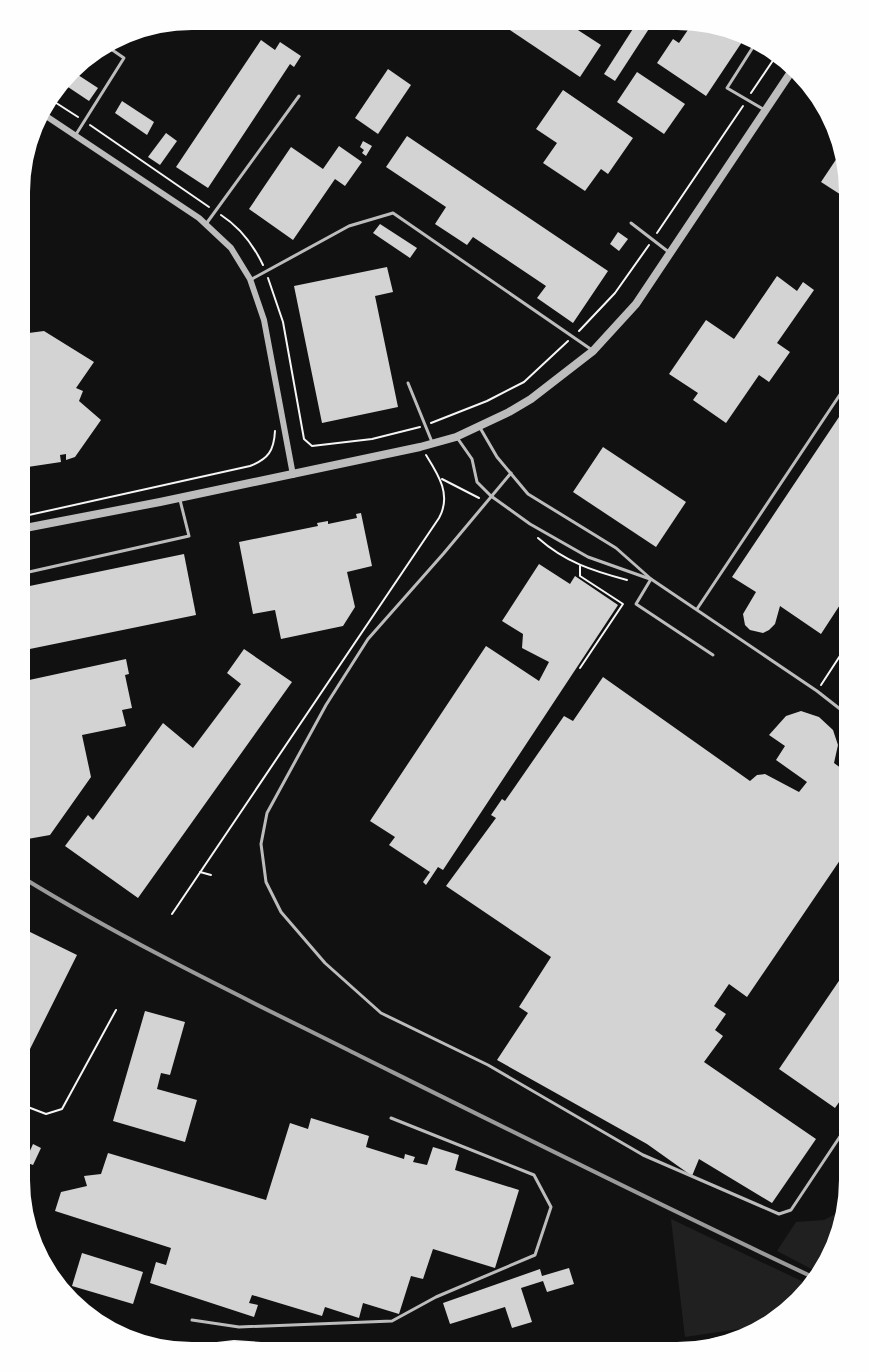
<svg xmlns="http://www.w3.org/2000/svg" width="869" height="1372" viewBox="0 0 869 1372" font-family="'PT Sans',sans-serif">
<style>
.green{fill:#202020}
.building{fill:#d3d3d3}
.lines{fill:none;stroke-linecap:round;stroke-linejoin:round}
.path{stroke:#f5f5f5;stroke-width:2}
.service{stroke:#bcbcbc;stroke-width:3}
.minor{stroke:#bcbcbc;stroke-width:6}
.tertiary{stroke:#bcbcbc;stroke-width:8}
.rail{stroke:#9a9a9a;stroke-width:4}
</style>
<rect width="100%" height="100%" fill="#111"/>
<!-- green -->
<g class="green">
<polygon points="843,1210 821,1274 777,1251 796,1222 824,1220"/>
<polygon points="671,1219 810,1285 759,1326 685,1337"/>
</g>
<!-- building -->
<g class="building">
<polygon points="495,20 564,21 601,45 580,77"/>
<polygon points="638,21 654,21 615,81 604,74"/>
<polygon points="694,21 744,39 706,96 657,63 673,39 679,43"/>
<polygon points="261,40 275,50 280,42 301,56 294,67 290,64 208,188 176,167"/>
<polygon points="388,69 411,85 378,134 355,118"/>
<polygon points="72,71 98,88 89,101 62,83"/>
<polygon points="637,72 685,104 664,134 617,102"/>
<polygon points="563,90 633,138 608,174 601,169 585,191 543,163 557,143 536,129"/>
<polygon points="122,101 154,122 147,135 115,113"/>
<polygon points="166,133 177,141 160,165 148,157"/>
<polygon points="407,136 608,271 573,323 537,298 546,286 473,237 467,245 435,224 446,207 386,167"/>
<polygon points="363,141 372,146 366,156 362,153 364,150 360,147"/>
<polygon points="339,146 362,162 345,186 335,179 293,240 249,209 291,147 323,169"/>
<polygon points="841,152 849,192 849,200 821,182"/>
<polygon points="380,224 417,248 410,258 373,233"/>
<polygon points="618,232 628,239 619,251 610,244"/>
<polygon points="387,267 393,292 375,296 398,407 322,423 294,286"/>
<polygon points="777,276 797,291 803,282 814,290 777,343 790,352 769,382 759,375 726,423 693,400 698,393 669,374 706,320 734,339"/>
<polygon points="44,331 94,362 76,388 83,391 79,401 101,420 75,457 66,460 66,454 60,455 61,462 21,468 21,334"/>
<polygon points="849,402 849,591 821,634 780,606 775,624 769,630 763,633 750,630 745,625 743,614 756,592 732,577"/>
<polygon points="603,447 686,502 656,547 573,492"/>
<polygon points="361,513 372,566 347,572 355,607 343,626 281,639 275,610 253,614 239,542 318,526 317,523 328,521 328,524 357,518 356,514"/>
<polygon points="184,554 196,615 20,651 20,588"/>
<polygon points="539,564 570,584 575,576 618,605 443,870 438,867 426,885 423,882 430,872 389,845 395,837 370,821 486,646 539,681 549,662 522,648 523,634 502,621"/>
<polygon points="244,649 292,682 138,898 65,846 88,815 93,820 163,723 193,748 241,684 227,673"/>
<polygon points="126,659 129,674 125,675 132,708 122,710 126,726 82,735 91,777 50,835 22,840 20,682"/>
<polygon points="603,677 750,781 757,775 765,774 799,792 807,782 776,760 785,746 769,735 786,716 801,711 819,717 833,730 838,745 834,763 849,774 849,847 747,997 729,984 714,1006 726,1014 715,1030 723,1036 704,1062 816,1139 772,1203 699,1159 692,1176 647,1144 497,1060 528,1013 519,1007 551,957 446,886 496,818 491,815 502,799 505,801 564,716 573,721"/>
<polygon points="28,931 77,955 20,1069 20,946"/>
<polygon points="849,966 849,1088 835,1108 779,1069"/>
<polygon points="145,1011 185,1022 170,1075 161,1073 157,1089 197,1100 185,1142 113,1121"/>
<polygon points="311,1118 369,1136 366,1147 404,1159 405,1154 415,1157 413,1162 427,1165 433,1147 459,1155 455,1170 519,1190 495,1268 433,1249 423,1279 411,1276 399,1314 363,1303 359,1318 325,1307 322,1316 252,1295 249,1303 258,1305 254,1317 150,1283 156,1262 166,1265 171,1248 55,1211 61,1192 87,1186 84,1176 101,1174 108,1153 266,1200 290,1123 308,1129"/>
<polygon points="33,1144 41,1148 33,1165 25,1162"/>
<polygon points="82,1253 143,1272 133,1304 72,1286"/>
<polygon points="569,1268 574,1284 547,1292 543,1281 521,1288 532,1322 512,1328 505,1307 450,1324 443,1303 540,1269 542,1276"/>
</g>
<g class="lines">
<!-- path -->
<g class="path">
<polyline points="751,93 778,53"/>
<polyline points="50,99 78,117"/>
<polyline points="90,125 209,207"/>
<path d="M221 215C241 228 253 244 263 265"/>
<polyline points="657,233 743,106"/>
<polyline points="268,278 283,322 304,439 312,446 372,439 420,427"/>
<polyline points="579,331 615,293 649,245"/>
<polyline points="431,423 487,401 524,382 568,341"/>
<polyline points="442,479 479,498"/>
<path d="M20 517 250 466C268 459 274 451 275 431"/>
<path d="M538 538C565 562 593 571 627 580"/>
<polyline points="580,668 623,604 580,576 580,566"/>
<polyline points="821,685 849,642"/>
<polyline points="200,872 211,875"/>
<path d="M172 914 439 518C452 495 438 474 426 455"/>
<polyline points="20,1104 46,1114 62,1109 116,1010"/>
<polyline points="743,1331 744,1339"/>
<polyline points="155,1345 174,1348 234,1341 388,1352"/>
<polyline points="661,1352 756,1329"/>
</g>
<!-- service -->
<g class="service">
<polyline points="755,44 727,88 763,109"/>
<polyline points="75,136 124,58 105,45"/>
<polyline points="631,223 670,253"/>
<polyline points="206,224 299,96"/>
<polyline points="252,279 349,226 393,213 592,350"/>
<polyline points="408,383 432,442"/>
<polyline points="479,426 497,457 528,494 616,548 651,579 817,691 849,716"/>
<polyline points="458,439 472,459 477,482 491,496 530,524 588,557 650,579"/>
<polyline points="511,473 444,553 368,639 326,705 267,813 261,844 266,882 281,912 325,963 381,1013 488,1065 643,1155 779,1214 791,1210 849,1123"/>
<polyline points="20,574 189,536 180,500"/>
<polyline points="651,579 636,604 713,655"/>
<polyline points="697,609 849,381"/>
<polyline points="192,1320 239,1327 392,1321 436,1297 535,1255 551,1207 534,1175 391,1118"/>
</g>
<!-- minor -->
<g class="minor">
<polyline points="40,112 199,218 231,248 250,279 264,320 293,475"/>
<polyline points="20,1150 24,1135 20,1122"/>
</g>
<!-- tertiary -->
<polyline class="tertiary" points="20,529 160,502 420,447 456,437 509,412 531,399 593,351 636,304 793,69"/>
<!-- rail -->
<path class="rail" d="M20 876C127 942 240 996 352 1052 507 1129 661 1206 817 1279"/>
</g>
<!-- crop -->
<path d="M0 0H869V1372H0ZM192 30H677A162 162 0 0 1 839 192V1180A162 162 0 0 1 677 1342H192A162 162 0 0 1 30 1180V192A162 162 0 0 1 192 30Z" fill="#fefefe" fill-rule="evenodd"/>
</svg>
